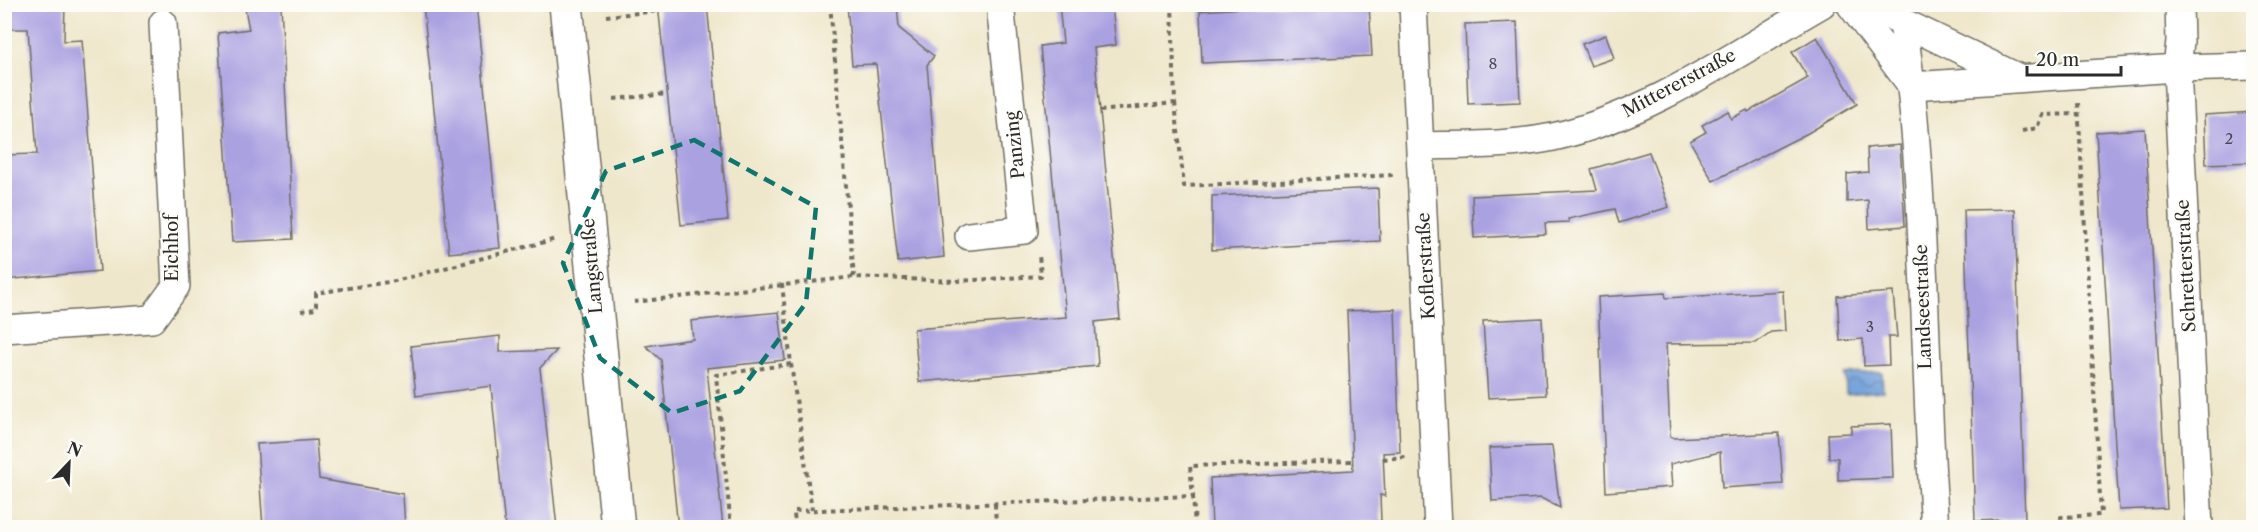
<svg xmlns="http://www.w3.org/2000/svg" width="2258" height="532" viewBox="0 0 2258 532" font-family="'Libre Caslon Text',serif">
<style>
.water{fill:url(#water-waves);stroke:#4d6482;stroke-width:1.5}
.building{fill:#aaa1e1}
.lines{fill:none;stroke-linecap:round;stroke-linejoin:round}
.minor-casing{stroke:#706d63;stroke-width:30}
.tertiary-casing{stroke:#706d63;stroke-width:36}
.path{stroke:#706d63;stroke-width:4;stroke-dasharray:4.5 4.5;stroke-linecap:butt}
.minor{stroke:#fff;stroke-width:27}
.tertiary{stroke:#fff;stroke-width:33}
.marked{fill:none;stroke:#0f766e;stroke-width:4.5;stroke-dasharray:12 8;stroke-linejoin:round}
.labels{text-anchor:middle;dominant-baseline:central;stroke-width:4.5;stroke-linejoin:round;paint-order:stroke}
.number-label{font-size:15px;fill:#4b4858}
.street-label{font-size:18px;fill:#2b2b2b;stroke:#fdfcf7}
</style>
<defs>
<pattern id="water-waves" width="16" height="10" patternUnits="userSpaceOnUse" patternTransform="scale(1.5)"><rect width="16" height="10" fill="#6f9ed8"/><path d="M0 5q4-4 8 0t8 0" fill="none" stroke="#5b81af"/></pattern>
</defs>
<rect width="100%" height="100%" fill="#fdfcf7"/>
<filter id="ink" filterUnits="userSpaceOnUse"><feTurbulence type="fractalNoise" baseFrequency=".0167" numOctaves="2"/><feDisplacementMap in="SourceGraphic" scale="12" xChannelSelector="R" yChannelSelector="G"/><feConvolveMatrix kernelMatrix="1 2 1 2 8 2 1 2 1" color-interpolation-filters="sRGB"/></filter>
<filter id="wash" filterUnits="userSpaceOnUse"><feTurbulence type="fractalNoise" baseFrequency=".008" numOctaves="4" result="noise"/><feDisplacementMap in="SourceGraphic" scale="24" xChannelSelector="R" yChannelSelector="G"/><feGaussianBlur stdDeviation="1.35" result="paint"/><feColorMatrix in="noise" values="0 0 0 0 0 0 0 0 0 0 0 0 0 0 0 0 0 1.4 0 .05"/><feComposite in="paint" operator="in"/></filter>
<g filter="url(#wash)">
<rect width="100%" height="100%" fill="#efe7cb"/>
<!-- water -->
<polygon class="water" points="1882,372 1883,391 1846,394 1845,374"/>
<g id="blocks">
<!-- building -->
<g class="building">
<polygon points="6,4 65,4 64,41 82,40 100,271 4,280 4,155 37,154 28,29 7,29"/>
<polygon points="244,4 281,4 293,239 232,242 218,33 249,29"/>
<polygon points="423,4 476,4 500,248 449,253"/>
<polygon points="658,4 707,4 728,220 681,225"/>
<polygon points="847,4 897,4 899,28 934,56 927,65 944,257 898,262 876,64 852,65"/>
<polygon points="1059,4 1112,4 1116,45 1094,48 1120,319 1095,322 1098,366 919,382 914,329 1066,317 1040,46 1063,43"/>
<polygon points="1369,4 1372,56 1202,63 1200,11 1285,5"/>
<polygon points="1517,22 1520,102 1468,104 1465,24"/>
<polygon points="1606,35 1614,58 1591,66 1582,44"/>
<polygon points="1817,37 1857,104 1808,133 1713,181 1690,141 1706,132 1702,125 1728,111 1731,119 1747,110 1748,112 1808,78 1792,52"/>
<polygon points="2253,112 2253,162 2206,164 2204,115"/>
<polygon points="2145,129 2167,508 2119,510 2096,132"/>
<polygon points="1900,145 1905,226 1869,229 1868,200 1847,202 1847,174 1868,172 1867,148"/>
<polygon points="1649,152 1669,207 1619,223 1615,209 1568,219 1569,222 1545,223 1546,234 1474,238 1472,196 1597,190 1591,169"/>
<polygon points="1378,188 1380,241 1212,250 1212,196"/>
<polygon points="2015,209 2025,519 1975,521 1964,210"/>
<polygon points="1783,291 1785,331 1771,332 1755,343 1666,344 1670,436 1674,438 1779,433 1783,484 1722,488 1720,452 1670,464 1672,487 1606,492 1598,297 1665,293 1666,298"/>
<polygon points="1893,292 1897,337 1888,337 1889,365 1864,366 1863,339 1840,341 1837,296"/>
<polygon points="1395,309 1400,452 1383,453 1385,496 1380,495 1381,521 1290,528 1212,528 1210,478 1353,470 1347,311"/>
<polygon points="779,312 785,360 707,368 723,528 678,528 661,360 646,346 693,339 691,321"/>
<polygon points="1542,318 1546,395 1488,398 1483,321"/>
<polygon points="500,336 500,352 557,350 540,368 557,528 505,528 491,386 416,396 411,346"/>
<polygon points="1891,424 1893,478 1838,480 1838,458 1829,458 1828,434 1851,433 1851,426"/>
<polygon points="316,440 319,479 403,494 405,528 263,528 257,444"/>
<polygon points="1552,446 1560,508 1541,498 1492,501 1489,448"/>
</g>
</g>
</g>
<g filter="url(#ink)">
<use href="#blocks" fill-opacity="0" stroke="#706d63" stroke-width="1.5"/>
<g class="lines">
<!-- minor casing -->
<g class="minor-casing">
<g id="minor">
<polyline points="1413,4 1438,528"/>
<polyline points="1850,4 1912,86 2177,68 2254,66"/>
<polyline points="1865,4 2019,78"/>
<polyline points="2179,4 2180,41 2177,68 2199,528"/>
<path d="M1903 23C1927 190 1923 360 1935 528"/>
<path d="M1421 146C1464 145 1510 146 1553 137 1648 116 1738 52 1822 4"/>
<polyline points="969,236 1024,230 1000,4"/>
<polyline points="4,329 152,319 176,286 163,23"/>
</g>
</g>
<!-- tertiary casing -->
<g class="tertiary-casing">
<polyline id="tertiary" points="566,4 618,528"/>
</g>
<!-- path -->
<g class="path">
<polyline points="649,4 650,11"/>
<polyline points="830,4 854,277"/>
<polyline points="1172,8 1229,4"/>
<polyline points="606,16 659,11"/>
<polyline points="614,99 668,94"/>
<polyline points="1175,103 1184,186 1393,175"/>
<polyline points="1100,111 1175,103 1172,4"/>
<polyline points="2022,131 2037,128 2042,115 2079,114"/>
<polyline points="634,302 854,277 956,281 1041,276 1039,255"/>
<polyline points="301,311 316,309 316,293 395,281 556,239"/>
<polyline points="791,364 812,510"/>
<polyline points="1383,459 1406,457"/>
<polyline points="1193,496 1195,528"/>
<polyline points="995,504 996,528"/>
<polyline points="731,528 716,375 791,364 782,284"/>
<polyline points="795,528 794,511 1193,496 1190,466 1352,461"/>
<polyline points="2061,528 2061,517 2101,515 2078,103"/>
</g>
<!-- minor -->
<use href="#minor" class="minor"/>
<!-- tertiary -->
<use href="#tertiary" class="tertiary"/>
</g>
</g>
<!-- marked area -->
<path class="marked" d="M694 140 816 207 806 303 740 391 672 413 600 358 563 263 606 171Z"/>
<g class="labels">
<!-- number labels -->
<g class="number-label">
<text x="1493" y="63">8</text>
<text x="2229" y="138">2</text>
<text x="1870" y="326">3</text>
</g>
<!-- street labels -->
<g class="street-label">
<text transform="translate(1679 83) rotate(-28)">Mittererstraße</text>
<text transform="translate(1015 145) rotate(-96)">Panzing</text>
<text transform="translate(172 248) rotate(-90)">Eichhof</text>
<text transform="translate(592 266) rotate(-95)">Langstraße</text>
<text transform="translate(1426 266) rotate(-93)">Koflerstraße</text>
<text transform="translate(2186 266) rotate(-93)">Schretterstraße</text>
<text transform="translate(1923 307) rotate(-92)">Landseestraße</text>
</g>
</g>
<!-- margin -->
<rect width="2258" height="532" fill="none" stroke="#fdfcf7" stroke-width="24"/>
<!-- north arrow -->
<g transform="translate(69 463) rotate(23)" stroke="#fdfcf7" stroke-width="4.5" paint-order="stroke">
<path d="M0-4.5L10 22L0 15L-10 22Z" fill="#2b2b2b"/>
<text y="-9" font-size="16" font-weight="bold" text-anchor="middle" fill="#2b2b2b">N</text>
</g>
<!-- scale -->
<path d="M2027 66v9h94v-9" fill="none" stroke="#2b2b2b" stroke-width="3"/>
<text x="2036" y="66" font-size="18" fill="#2b2b2b" stroke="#fdfcf7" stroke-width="4.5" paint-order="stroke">20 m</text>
</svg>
